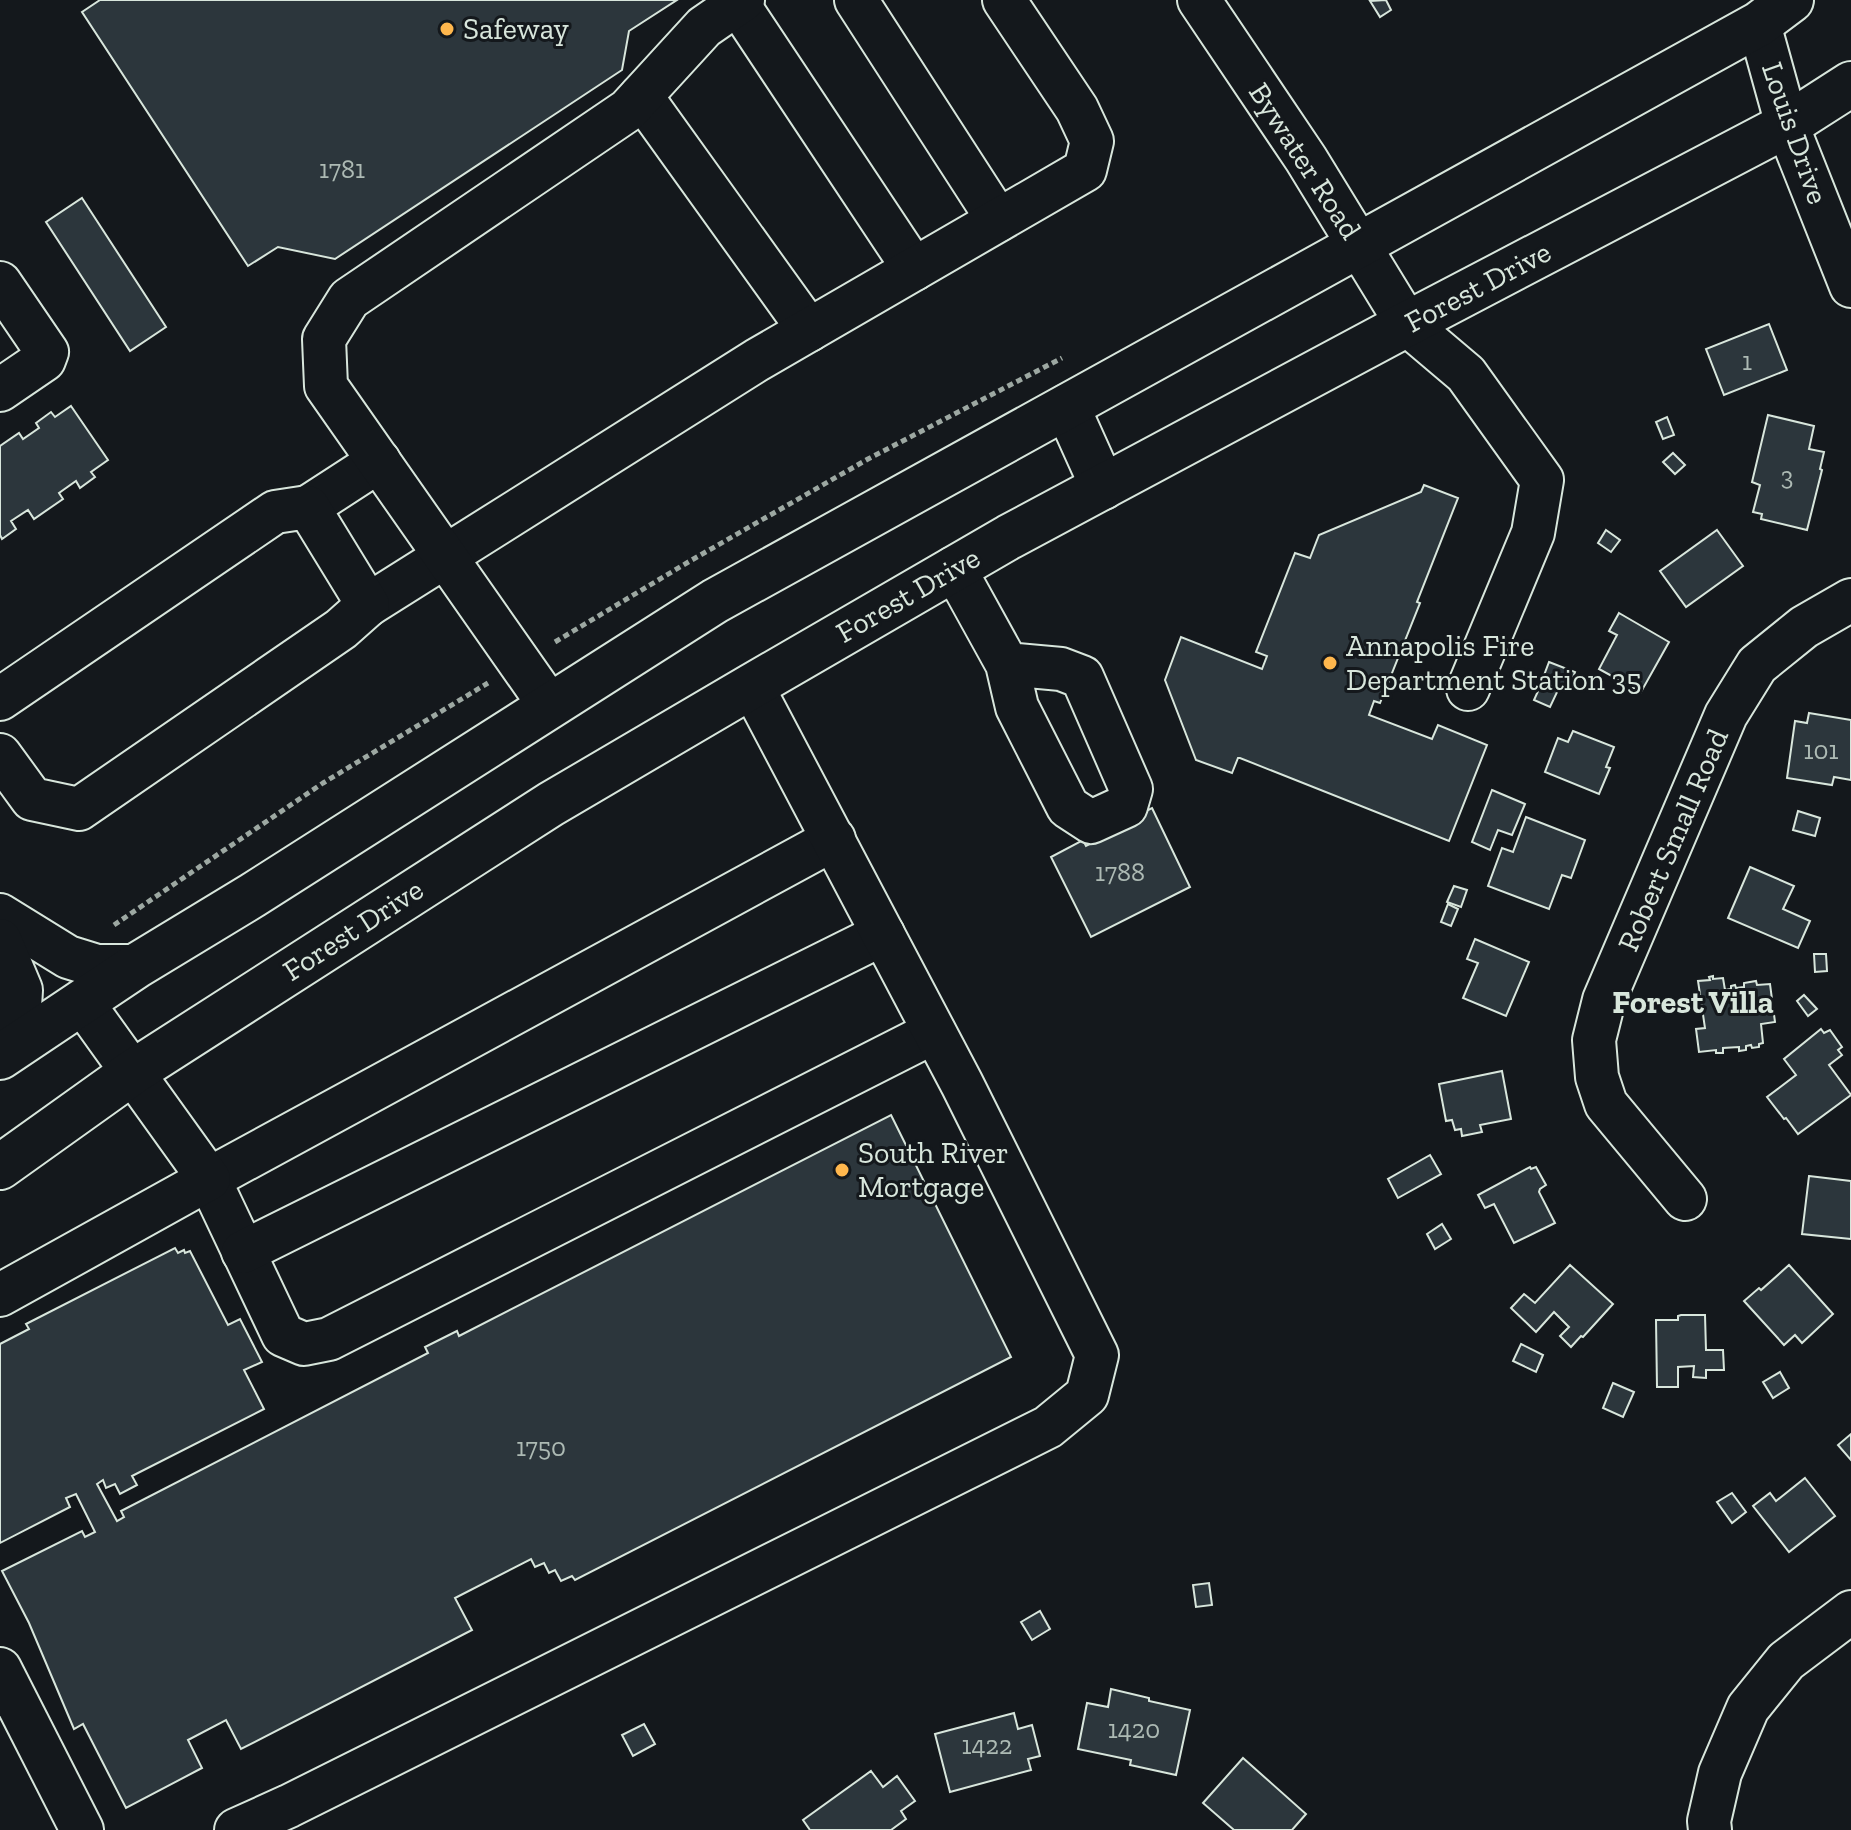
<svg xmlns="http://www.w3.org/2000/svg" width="1851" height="1830" viewBox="0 0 1851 1830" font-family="'Zilla Slab',serif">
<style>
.building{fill:#2c363c;stroke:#d8e6dc;stroke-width:2}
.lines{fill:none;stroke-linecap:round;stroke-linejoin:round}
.minor-casing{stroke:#d8e6dc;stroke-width:46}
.major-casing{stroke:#d8e6dc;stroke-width:48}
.path{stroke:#9da8a2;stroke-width:5;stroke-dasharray:6 4;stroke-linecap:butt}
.minor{stroke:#14181c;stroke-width:42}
.major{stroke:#14181c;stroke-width:44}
.poi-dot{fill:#ffb74d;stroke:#14181c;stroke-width:3}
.labels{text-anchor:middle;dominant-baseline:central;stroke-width:6;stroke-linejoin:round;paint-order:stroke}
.number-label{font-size:26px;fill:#adbab4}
.poi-label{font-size:30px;fill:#d8e6dc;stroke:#14181c;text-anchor:start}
.street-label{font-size:30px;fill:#d8e6dc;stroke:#14181c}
.neighbourhood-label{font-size:32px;font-weight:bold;fill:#d8e6dc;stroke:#14181c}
</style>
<rect width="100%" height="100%" fill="#14181c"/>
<!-- building -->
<g class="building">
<polygon points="100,0 677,0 629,31 622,70 335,259 278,247 248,266 82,12"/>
<polygon points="1386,0 1391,10 1380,17 1370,1"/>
<polygon points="82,198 166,327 130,351 46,222"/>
<polygon points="1769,324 1787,370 1724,395 1706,349"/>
<polygon points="71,406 108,460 91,472 95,477 80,488 76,481 59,493 63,499 34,519 28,510 11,521 16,529 2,539 0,535 0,446 19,433 23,439 39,428 36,423 51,412 55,417"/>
<polygon points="1768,415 1814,426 1809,449 1824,452 1820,469 1822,470 1807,530 1761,519 1762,514 1753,512 1760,485 1752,482"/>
<polygon points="1667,417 1674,435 1663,439 1656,422"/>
<polygon points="1673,453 1685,465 1675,474 1663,462"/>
<polygon points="1424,485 1458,498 1417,602 1420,603 1380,703 1374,701 1369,715 1432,739 1438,725 1487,745 1449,841 1240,758 1238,758 1232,773 1196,760 1165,680 1181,637 1262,669 1267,656 1256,652 1295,553 1310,558 1319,535 1421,492"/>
<polygon points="1606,530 1620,540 1611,552 1598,543"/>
<polygon points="1717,530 1743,566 1686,607 1660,571"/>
<polygon points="1619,613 1669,642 1641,692 1599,669 1617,635 1609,631"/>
<polygon points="1549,662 1575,672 1569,689 1543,678"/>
<polygon points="1543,680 1559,688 1550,707 1534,700"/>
<polygon points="1809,713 1851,720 1851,780 1834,777 1832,785 1787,778 1795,721 1807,723"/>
<polygon points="1573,731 1614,747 1606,767 1610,768 1599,794 1545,772 1558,738 1568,742"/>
<polygon points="1492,790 1525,804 1512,835 1498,830 1490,850 1472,842"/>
<polygon points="1152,808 1190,887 1091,937 1051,857 1083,840 1086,846 1124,827 1122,823"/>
<polygon points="1798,811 1820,818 1815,836 1793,830"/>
<polygon points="1526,817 1585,840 1571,878 1562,875 1549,909 1488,886 1502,848 1513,852"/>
<polygon points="1750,867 1794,886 1783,909 1810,921 1798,948 1728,918"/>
<polygon points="1454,886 1467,890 1461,907 1447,902"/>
<polygon points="1448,904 1458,909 1451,926 1441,922"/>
<polygon points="1475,939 1529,962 1506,1016 1463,998 1478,963 1467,959"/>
<polygon points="1814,954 1826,954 1827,971 1815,972"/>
<polygon points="1713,976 1713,979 1723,978 1725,990 1731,989 1731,986 1735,985 1736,988 1744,987 1744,983 1756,981 1757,985 1770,984 1775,1022 1761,1024 1763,1043 1759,1044 1759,1047 1752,1048 1751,1045 1746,1046 1746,1050 1739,1051 1739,1047 1723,1048 1723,1053 1716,1053 1716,1050 1699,1052 1696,1029 1705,1028 1698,981 1710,980 1709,977"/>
<polygon points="1804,995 1817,1009 1808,1016 1797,1001"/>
<polygon points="1821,1029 1824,1033 1830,1030 1842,1047 1838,1050 1842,1055 1829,1065 1851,1095 1798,1134 1786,1118 1784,1119 1767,1097 1796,1075 1784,1059"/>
<polygon points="1502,1071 1511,1119 1480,1125 1482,1132 1462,1136 1461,1129 1455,1130 1452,1120 1446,1121 1439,1084"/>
<polygon points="891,1115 1011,1357 575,1580 572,1576 561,1581 555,1570 549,1573 544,1563 535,1567 531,1559 455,1598 472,1630 241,1749 226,1720 188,1740 202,1768 126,1808 83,1724 74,1729 29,1623 2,1571 82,1531 85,1537 95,1532 76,1494 66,1498 70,1507 0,1543 0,1344 29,1329 26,1324 175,1248 178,1253 184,1250 185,1253 190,1251 228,1325 240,1319 262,1362 244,1370 264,1409 132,1476 137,1485 120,1494 115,1484 106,1488 103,1480 97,1484 117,1521 124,1517 121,1511 428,1353 425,1347 457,1331 459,1336"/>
<polygon points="1430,1155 1441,1174 1398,1198 1388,1179"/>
<polygon points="1530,1167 1531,1169 1536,1167 1546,1185 1540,1189 1539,1192 1555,1223 1514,1243 1494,1204 1485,1208 1478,1195"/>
<polygon points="1809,1176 1851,1181 1851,1239 1802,1234"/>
<polygon points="1442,1224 1451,1239 1435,1249 1427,1234"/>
<polygon points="1570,1265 1613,1304 1583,1337 1581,1336 1571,1347 1560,1336 1569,1327 1554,1312 1536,1332 1511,1308 1524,1294 1535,1303"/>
<polygon points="1789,1265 1833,1314 1802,1343 1795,1335 1784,1345 1744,1301 1759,1288 1761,1290"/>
<polygon points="1681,1315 1705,1315 1706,1350 1723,1350 1724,1370 1706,1370 1706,1378 1693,1377 1694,1366 1678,1367 1678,1387 1657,1387 1656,1320 1678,1320 1678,1316"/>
<polygon points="1521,1344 1543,1355 1536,1372 1513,1361"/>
<polygon points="1780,1372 1789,1388 1773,1398 1763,1382"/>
<polygon points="1613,1383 1634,1392 1623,1417 1603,1408"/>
<polygon points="1851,1434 1851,1460 1838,1445"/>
<polygon points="1805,1478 1835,1516 1789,1552 1753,1506 1770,1493 1776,1501"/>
<polygon points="1732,1493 1746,1512 1732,1523 1717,1502"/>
<polygon points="1209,1583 1212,1605 1196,1607 1193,1585"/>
<polygon points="1040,1611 1050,1629 1032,1640 1021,1622"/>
<polygon points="1111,1689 1149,1698 1149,1701 1190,1710 1176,1775 1130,1765 1131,1760 1078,1749 1087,1703 1108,1707"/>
<polygon points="1014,1713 1018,1729 1032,1725 1040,1756 1028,1759 1031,1770 950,1792 935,1734"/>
<polygon points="644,1724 655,1744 633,1756 622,1735"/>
<polygon points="1243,1758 1306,1814 1292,1830 1234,1830 1203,1803"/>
<polygon points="871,1771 883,1787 897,1776 915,1801 901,1811 906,1819 891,1830 810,1830 803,1820"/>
</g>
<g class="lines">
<!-- minor casing -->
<g class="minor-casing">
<g id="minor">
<polyline points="856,0 998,220"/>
<polyline points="1199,0 1306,159 1407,324 1466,374 1542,480 1533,533 1468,689"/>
<polyline points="738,4 914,269"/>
<polyline points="1759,24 1787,125 1851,286"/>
<polyline points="641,96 809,330"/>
<polyline points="0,283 47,352 44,360 0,390"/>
<polyline points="308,507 379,461"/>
<polyline points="954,568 1007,664 1017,707 1068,807 1091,822 1126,806 1131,789 1082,677 1061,669 1007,664"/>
<polyline points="368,605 757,360 1085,170 1092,141 1077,109 1004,0"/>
<polyline points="0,699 275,512 308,507 368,605 341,629 79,809 32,799 0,755"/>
<polyline points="550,706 326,386 324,339 349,299 628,110 704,27 743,0"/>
<polyline points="834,839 209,1179 283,1335 304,1344 329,1339 934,1032"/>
<polyline points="0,915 68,957 97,966 136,966"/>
<polyline points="0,940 21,990 19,1024 5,1053"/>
<polyline points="1685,1199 1606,1104 1597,1077 1594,1040 1604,1000 1726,715 1757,665 1804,627 1851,600"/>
<polyline points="243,1252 883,934"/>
<polyline points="0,1295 209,1179 82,1002"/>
<polyline points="0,1669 82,1830"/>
<polyline points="236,1830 289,1806 1048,1427 1087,1395 1097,1355 962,1084 752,686"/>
<polyline points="1710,1830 1709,1821 1720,1773 1748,1708 1786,1661 1851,1612"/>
</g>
</g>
<!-- major casing -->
<g class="major-casing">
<g id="major">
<polyline points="1067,407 1103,487"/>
<polyline points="0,1057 136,966 253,895 715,601 1759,24 1791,0"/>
<polyline points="0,1167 133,1072 551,804 752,686 1009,537 1407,324 1787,125 1851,84"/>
</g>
</g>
<!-- path -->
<g class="path">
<polyline points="555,642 690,561 868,459 1062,358"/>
<polyline points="114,925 323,783 488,683"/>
</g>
<!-- minor -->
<use href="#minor" class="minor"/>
<!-- major -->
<use href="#major" class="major"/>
</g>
<!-- markers -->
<g class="poi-dot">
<circle cx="447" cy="29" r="8"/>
<circle cx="1330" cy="663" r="8"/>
<circle cx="842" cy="1170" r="8"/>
</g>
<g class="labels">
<!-- number labels -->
<g class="number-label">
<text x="342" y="169">1781</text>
<text x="1747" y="361">1</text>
<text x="1787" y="476">3</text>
<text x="1821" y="750">101</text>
<text x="1120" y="872">1788</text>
<text x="541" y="1447">1750</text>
<text x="1134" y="1729">1420</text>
<text x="987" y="1745">1422</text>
</g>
<!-- poi labels -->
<g class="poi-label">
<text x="463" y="29">Safeway</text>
<text x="1346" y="646">Annapolis Fire<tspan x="1346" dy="34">Department Station 35</tspan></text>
<text x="858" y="1153">South River<tspan x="858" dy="34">Mortgage</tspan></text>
</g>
<!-- street labels -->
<g class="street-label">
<text transform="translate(1795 133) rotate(71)">Louis Drive</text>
<text transform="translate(1305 161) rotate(57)">Bywater Road</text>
<text transform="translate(1478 287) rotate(-28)">Forest Drive</text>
<text transform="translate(908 595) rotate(-30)">Forest Drive</text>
<text transform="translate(1673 840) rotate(-67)">Robert Small Road</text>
<text transform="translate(353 930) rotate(-33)">Forest Drive</text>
</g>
<!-- neighbourhood labels -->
<g class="neighbourhood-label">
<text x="1693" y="1002">Forest Villa</text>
</g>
</g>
</svg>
